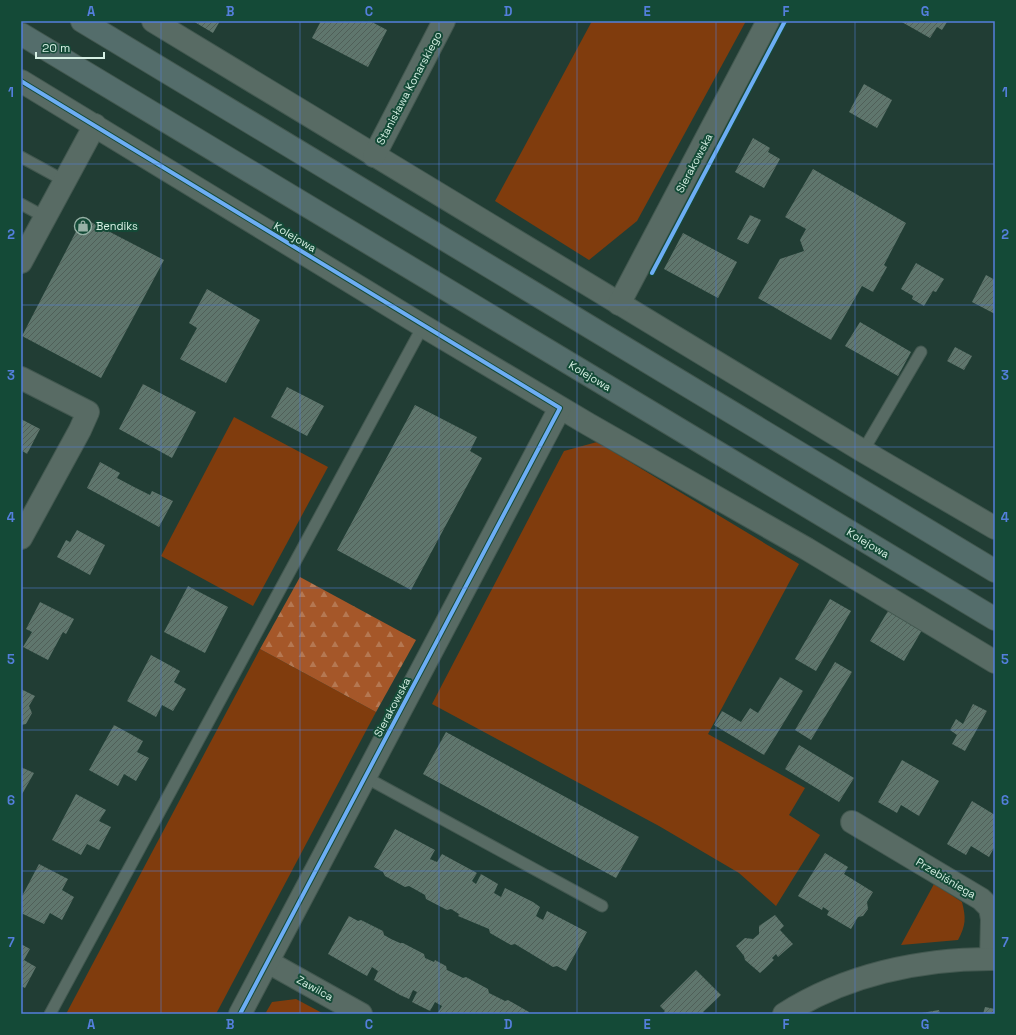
<svg xmlns="http://www.w3.org/2000/svg" width="1016" height="1035" viewBox="0 0 1016 1035" font-family="'Space Grotesk',sans-serif">
<style>
.grass{fill:#803c0d}
.forest{fill:url(#forest-firs)}
.building{fill:url(#building-hatch)}
.lines{fill:none;stroke-linecap:round;stroke-linejoin:round}
.lane-casing{stroke:#435850;stroke-width:13}
.street-casing{stroke:#435850;stroke-width:24}
.highway-casing{stroke:#435850;stroke-width:24}
.lane{stroke:#586b64;stroke-width:11}
.street{stroke:#586b64;stroke-width:22}
.highway{stroke:#546d6b;stroke-width:22}
.cycleway-casing{stroke:#144a37;stroke-width:6}
.cycleway{stroke:#6dadf4;stroke-width:4}
.grid{fill:none;stroke:#547fdc;stroke-width:1;stroke-opacity:0.55}
.labels{text-anchor:middle;dominant-baseline:central;stroke-width:4;stroke-linejoin:round;paint-order:stroke}
.street-label{font-size:11px;fill:#d6f0e4;stroke:#144a37}
.poi-label{font-size:11px;fill:#d6f0e4;stroke:#144a37;text-anchor:start}
.neatline{fill:none;stroke:#547fdc;stroke-width:1.5}
.grid-label{font-size:13px;text-anchor:middle;font-weight:bold;fill:#547fdc}
</style>
<defs>
<pattern id="forest-firs" width="22" height="20" patternUnits="userSpaceOnUse"><rect width="22" height="20" fill="#a55729"/><path d="M5 1l3.5 6h-7zM16 11l3.5 6h-7z" fill="#b57852"/></pattern>
<pattern id="building-hatch" width="6" height="6" patternUnits="userSpaceOnUse"><rect width="6" height="6" fill="#5f766d"/><path d="M-1 1l2-2M0 6l6-6M5 7l2-2" fill="none" stroke="#505f58"/></pattern>
</defs>
<rect width="100%" height="100%" fill="#213d34"/>
<!-- grass -->
<g class="grass">
<polygon points="592,21 746,21 637,221 589,260 495,201"/>
<polygon points="234,417 328,467 253,606 161,556"/>
<polygon points="597,442 799,564 708,734 805,788 789,815 820,835 776,906 739,873 659,826 432,704 564,451"/>
<polygon points="260,649 376,712 216,1014 66,1014"/>
<path d="M934 884 962 902C966 918 966 925 958 940L901 945Z"/>
<polygon points="296,999 324,1014 265,1014 272,1002"/>
</g>
<!-- forest -->
<polygon class="forest" points="300,577 416,640 376,712 260,649"/>
<!-- building -->
<g class="building">
<polygon points="193,21 220,21 213,33"/>
<polygon points="321,21 370,21 387,30 368,67 312,38"/>
<polygon points="900,21 945,21 947,22 942,30 937,27 930,38"/>
<polygon points="864,84 892,100 877,128 849,112"/>
<polygon points="753,138 770,148 768,152 780,159 764,188 735,172"/>
<polygon points="813,169 906,223 884,265 887,267 873,292 862,286 831,340 758,298 780,259 804,251 800,240 806,229 785,217"/>
<polygon points="750,215 761,220 748,244 737,239"/>
<polygon points="83,218 164,260 101,378 22,336"/>
<polygon points="683,233 737,262 718,298 664,269"/>
<polygon points="916,263 944,279 936,292 933,291 924,306 912,299 913,296 901,289"/>
<polygon points="986,275 995,280 995,314 972,302"/>
<polygon points="207,289 260,320 226,383 180,359 197,328 189,323"/>
<polygon points="860,322 911,352 898,376 845,346"/>
<polygon points="955,347 972,356 964,370 947,361"/>
<polygon points="143,384 196,412 172,458 119,429"/>
<polygon points="287,387 324,406 307,436 271,417"/>
<polygon points="415,405 477,437 470,451 482,458 411,590 337,550"/>
<polygon points="21,419 40,429 27,454 21,450"/>
<polygon points="100,462 120,473 117,478 134,487 150,495 152,491 173,501 159,527 87,488"/>
<polygon points="77,530 105,545 90,575 57,557 66,540 70,542"/>
<polygon points="188,586 228,607 205,653 164,632"/>
<polygon points="830,599 851,611 816,671 795,659"/>
<polygon points="40,602 74,619 66,634 63,632 48,660 23,647 32,632 26,629"/>
<polygon points="888,611 922,630 904,661 870,641"/>
<polygon points="151,655 180,671 174,682 186,689 173,711 162,705 156,717 127,701"/>
<polygon points="835,662 852,672 811,740 795,730"/>
<polygon points="780,677 803,691 764,755 714,725 722,711 741,722 750,708 758,713"/>
<polygon points="21,689 35,696 29,706 32,713 26,724 21,725"/>
<polygon points="973,704 987,711 965,751 952,744 957,735 950,730 956,719 963,724"/>
<polygon points="114,725 143,741 137,752 149,758 136,781 124,774 118,786 89,770"/>
<polygon points="446,732 639,837 616,878 423,774"/>
<polygon points="799,745 854,778 839,802 785,769"/>
<polygon points="902,760 939,781 919,816 901,805 897,813 878,802"/>
<polygon points="21,767 34,773 21,796"/>
<polygon points="76,794 106,810 99,821 111,827 99,850 87,844 81,855 52,840"/>
<polygon points="972,801 995,815 995,846 989,857 971,846 966,855 947,844"/>
<polygon points="395,829 435,850 430,859 437,862 442,854 477,873 472,881 476,884 481,874 498,884 494,893 501,897 505,888 533,902 540,907 536,916 543,920 547,911 587,932 566,971 557,966 553,967 515,944 511,945 490,933 489,929 458,916 459,914 451,909 447,910 426,899 425,895 409,886 405,887 385,876 383,872 374,867"/>
<polygon points="825,853 848,867 844,874 873,892 867,902 868,909 863,916 858,917 851,929 827,915 829,911 823,907 822,910 798,896"/>
<polygon points="39,864 68,879 62,890 74,897 62,920 50,913 44,924 21,913 21,898"/>
<polygon points="775,915 784,926 780,930 793,944 778,957 776,954 772,958 774,960 760,973 745,960 744,956 736,946 745,938 753,939 759,934 759,926"/>
<polygon points="349,916 358,921 361,920 383,931 384,935 391,939 400,943 403,943 424,954 425,958 434,962 435,960 446,966 447,970 463,978 466,977 488,989 489,993 505,1001 508,1000 529,1012 530,1014 437,1014 442,1006 435,1002 430,1011 412,1002 417,992 413,990 409,999 400,995 374,980 378,971 372,967 367,976 328,954"/>
<polygon points="21,944 30,949 24,960 36,967 25,988 21,986"/>
<polygon points="696,970 721,995 703,1012 705,1014 662,1014 665,1011 660,1006"/>
<polygon points="985,1007 995,1009 995,1014 983,1014"/>
<polygon points="939,1010 940,1014 922,1014 922,1013"/>
</g>
<g class="lines">
<!-- lane casing -->
<g class="lane-casing">
<g id="lane">
<polyline points="21,157 65,181"/>
<polyline points="21,204 45,217"/>
<polyline points="863,451 921,352"/>
<polyline points="365,777 602,906"/>
<polyline points="50,1014 423,326"/>
</g>
</g>
<!-- street casing -->
<g class="street-casing">
<g id="street">
<polyline points="153,21 863,451 995,528"/>
<polyline points="21,81 423,326 588,424 807,549 995,662"/>
<polyline points="374,156 444,21"/>
<polyline points="21,262 95,125"/>
<polyline points="619,304 768,21"/>
<polyline points="21,378 88,412 80,430 21,538"/>
<polyline points="852,822 981,899 990,908 992,919 991,959 995,959"/>
<polyline points="268,962 361,1014"/>
<polyline points="240,1014 560,408"/>
<path d="M784 1014C845 975 919 959 991 959"/>
</g>
</g>
<!-- highway casing -->
<g class="highway-casing">
<g id="highway">
<polyline points="82,21 995,571"/>
<polyline points="21,34 995,619"/>
</g>
</g>
<!-- lane -->
<use href="#lane" class="lane"/>
<!-- street -->
<use href="#street" class="street"/>
<!-- highway -->
<use href="#highway" class="highway"/>
<!-- cycleway casing -->
<g class="cycleway-casing">
<g id="cycleway">
<polyline points="21,81 560,408 240,1014"/>
<polyline points="652,273 785,21"/>
</g>
</g>
<!-- cycleway -->
<use href="#cycleway" class="cycleway"/>
</g>
<!-- grid -->
<path class="grid" d="M161 21V1014M300 21V1014M439 21V1014M577 21V1014M716 21V1014M855 21V1014M21 164H995M21 305H995M21 447H995M21 588H995M21 730H995M21 871H995"/>
<!-- icons -->
<defs>
<g id="shop-ring" transform="scale(0.9)"><circle r="9.5" fill="#144a37" stroke="#97b1a6" stroke-width="1.5"/><path d="M-5-2.5h2.3a2.7 3.5 0 0 1 5.4 0H5L5.5 6h-11ZM-1.5-2.5h3a1.5 2.3 0 0 0-3 0Z" fill="#97b1a6"/></g>
</defs>
<g fill-rule="evenodd">
<use href="#shop-ring" x="83" y="226"/>
</g>
<g class="labels">
<!-- street labels -->
<g class="street-label">
<text transform="translate(409 88) rotate(-62)">Stanisława Konarskiego</text>
<text transform="translate(694 163) rotate(-62)">Sierakowska</text>
<text transform="translate(295 237) rotate(31)">Kolejowa</text>
<text transform="translate(590 376) rotate(31)">Kolejowa</text>
<text transform="translate(868 543) rotate(31)">Kolejowa</text>
<text transform="translate(392 707) rotate(-62)">Sierakowska</text>
<text transform="translate(946 878) rotate(31)">Przebiśniega</text>
<text transform="translate(315 988) rotate(29)">Zawilca</text>
</g>
<!-- poi labels -->
<g class="poi-label">
<text x="96" y="226">Bendiks</text>
</g>
</g>
<!-- border -->
<rect width="1016" height="1035" fill="none" stroke="#144a37" stroke-width="44"/>
<!-- scale -->
<path d="M36 52v6h68v-6" fill="none" stroke="#d6f0e4" stroke-width="2"/>
<text x="42" y="52" font-size="12" fill="#d6f0e4" stroke="#144a37" stroke-width="3" paint-order="stroke">20 m</text>
<rect x="22" y="22" width="972" height="991" class="neatline"/>
<g class="grid-label">
<text x="91" y="16">A</text>
<text x="230" y="16">B</text>
<text x="369" y="16">C</text>
<text x="508" y="16">D</text>
<text x="647" y="16">E</text>
<text x="786" y="16">F</text>
<text x="925" y="16">G</text>
<text x="11" y="97">1</text>
<text x="1005" y="97">1</text>
<text x="11" y="239">2</text>
<text x="1005" y="239">2</text>
<text x="11" y="380">3</text>
<text x="1005" y="380">3</text>
<text x="11" y="522">4</text>
<text x="1005" y="522">4</text>
<text x="11" y="664">5</text>
<text x="1005" y="664">5</text>
<text x="11" y="805">6</text>
<text x="1005" y="805">6</text>
<text x="11" y="947">7</text>
<text x="1005" y="947">7</text>
<text x="91" y="1029">A</text>
<text x="230" y="1029">B</text>
<text x="369" y="1029">C</text>
<text x="508" y="1029">D</text>
<text x="647" y="1029">E</text>
<text x="786" y="1029">F</text>
<text x="925" y="1029">G</text>
</g>
</svg>
